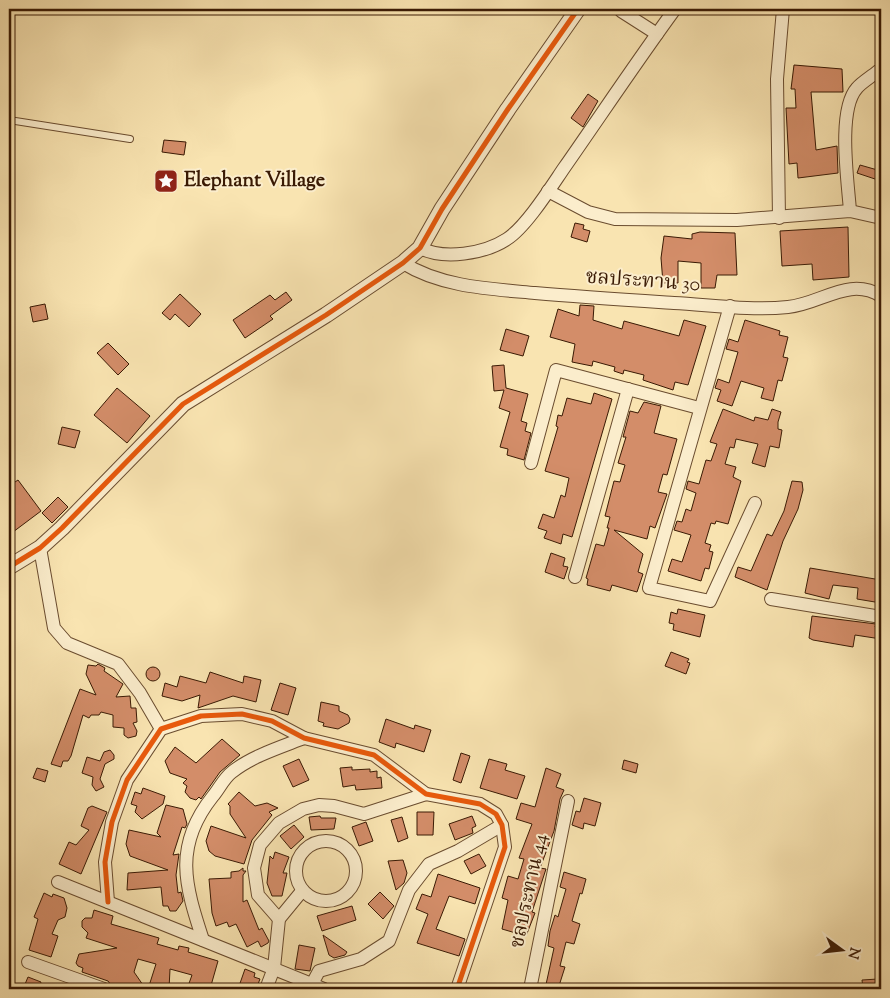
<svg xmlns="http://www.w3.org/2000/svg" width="890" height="998" viewBox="0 0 890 998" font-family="'Sorts Mill Goudy','Noto Serif Thai',serif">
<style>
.building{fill:#d38d69;stroke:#3a1a04}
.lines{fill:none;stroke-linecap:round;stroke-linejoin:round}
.service-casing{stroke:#6a4c2f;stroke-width:8}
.minor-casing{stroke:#6a4c2f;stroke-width:14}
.tertiary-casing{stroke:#6a4c2f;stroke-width:17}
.service{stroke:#fbedcc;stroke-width:6}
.minor{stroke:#fbedcc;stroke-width:12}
.tertiary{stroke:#fbedcc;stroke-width:15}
.cycleway-casing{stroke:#fbedcc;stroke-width:8}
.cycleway{stroke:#e8590c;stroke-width:5}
.labels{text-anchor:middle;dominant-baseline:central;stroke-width:4;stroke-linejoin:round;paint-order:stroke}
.poi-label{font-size:20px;font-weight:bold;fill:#3a1a04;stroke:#fbedcc;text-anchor:start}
.street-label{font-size:20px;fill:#3a1a04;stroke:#fbedcc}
</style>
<rect width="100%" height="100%" fill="#f9e4b1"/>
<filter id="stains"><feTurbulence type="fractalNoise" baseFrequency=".004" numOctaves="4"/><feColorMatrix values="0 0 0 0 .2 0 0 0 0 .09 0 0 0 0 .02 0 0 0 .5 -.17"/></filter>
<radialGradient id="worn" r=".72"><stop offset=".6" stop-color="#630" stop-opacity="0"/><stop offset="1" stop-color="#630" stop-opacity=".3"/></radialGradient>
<!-- building -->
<g class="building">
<polygon points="794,65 842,69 843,92 811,92 816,150 837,146 838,173 798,178 797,163 789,164 786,108 796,108 795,89 791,89"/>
<polygon points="588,94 598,101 583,127 571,118"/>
<polygon points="164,140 186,142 184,155 162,152"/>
<polygon points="860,165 881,171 881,181 857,173"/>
<polygon points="575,223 584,225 583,229 590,231 587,242 571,237"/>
<polygon points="848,227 849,277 813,280 812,264 782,266 780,231"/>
<polygon points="700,232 735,233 737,275 717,275 715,288 701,288 701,263 678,261 678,283 663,283 661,258 664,236 692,239 692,234"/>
<polygon points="286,292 292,300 270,316 273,319 245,338 233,320 270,295 275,300"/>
<polygon points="180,294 201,314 189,327 175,314 170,320 162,313"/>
<polygon points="45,304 48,319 33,322 30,307"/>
<polygon points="580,305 594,306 593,320 622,329 624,321 679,336 684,320 706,326 688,385 675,382 673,390 643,380 644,375 624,370 623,374 614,371 615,367 593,361 592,366 572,362 575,344 550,337 558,309 579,316"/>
<polygon points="745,320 780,331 779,335 788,337 783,357 788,358 782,381 778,380 773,401 761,398 764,388 741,381 732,406 717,401 721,390 715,388 718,379 729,383 738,352 726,349 729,339 738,342"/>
<polygon points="506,329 529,336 523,356 500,350"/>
<polygon points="108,343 129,364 118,375 97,353"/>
<polygon points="504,365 506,388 528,394 521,421 527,423 525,431 531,433 524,460 507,455 508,449 500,447 510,412 499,408 504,390 494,391 492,366"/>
<polygon points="117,388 150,416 127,443 94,415"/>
<polygon points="594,393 612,399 572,537 563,534 561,544 544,538 547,531 538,528 543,514 554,518 561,495 565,497 569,478 545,471 558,427 556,426 558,415 562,416 567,398 591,404"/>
<polygon points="644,402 661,406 654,433 677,439 667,475 663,474 658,492 667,494 655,528 650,526 647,539 614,530 643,554 638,572 643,574 637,592 612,585 610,591 587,585 588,579 586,578 596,544 604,546 609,528 607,528 610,517 605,516 614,481 620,482 625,465 618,463 626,437 623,437 630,411 638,413"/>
<polygon points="723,409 754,421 755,417 768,420 772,409 781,412 778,422 778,429 782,430 779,448 770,446 765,467 752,463 758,444 736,439 734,448 730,447 725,464 736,467 733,477 741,481 728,524 716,521 715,524 711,523 705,543 711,545 709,551 713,552 709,569 705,568 701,581 668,571 672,559 682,562 691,535 674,530 677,521 682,522 686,509 691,511 696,493 686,489 688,481 699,484 706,460 711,461 717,444 710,442"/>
<polygon points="62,427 80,431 75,448 58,444"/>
<polygon points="18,480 41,511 9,535 9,486"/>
<polygon points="792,481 802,482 803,490 798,509 783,541 767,590 735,577 738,567 751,571 767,534 772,536 784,511"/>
<polygon points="58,497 68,507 52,523 42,513"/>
<polygon points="551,553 565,558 563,566 568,567 564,579 545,572"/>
<polygon points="810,568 881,580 881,603 857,599 858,588 833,585 829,599 805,593"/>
<polygon points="678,609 705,615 700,637 673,630 674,624 669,623 671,612 677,614"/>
<polygon points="812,616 876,624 875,627 881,628 881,639 855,635 853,647 813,640 809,638"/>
<polygon points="671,652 689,659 687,662 690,663 686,674 665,666"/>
<polygon points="98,664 105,668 104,671 123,684 116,697 130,696 131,708 136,708 137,722 133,723 137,731 136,736 128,738 124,735 124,728 113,727 113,715 101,712 99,715 91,715 89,718 83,715 71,756 68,761 63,761 61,767 51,764 80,689 96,695 86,674 88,665 96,666"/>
<circle cx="153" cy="674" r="7"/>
<polygon points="210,672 243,683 244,676 261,680 256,702 233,696 198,708 200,695 182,701 162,696 165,683 177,687 180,676 206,683"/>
<polygon points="280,683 296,688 288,715 271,710"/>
<polygon points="321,702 339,706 339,711 348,715 350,719 349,723 338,729 323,726 324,723 318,721"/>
<polygon points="386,719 414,729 415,725 431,730 424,752 396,743 395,748 379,742"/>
<polygon points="222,739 240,755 220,772 201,799 199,797 196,800 190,798 185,792 187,786 183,783 187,779 170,773 165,761 175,747 196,763"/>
<polygon points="110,750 114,755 114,759 105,764 100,779 104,787 96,791 92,785 93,777 82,773 87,757 100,761 104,752"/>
<polygon points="461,753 470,756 461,783 453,780"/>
<polygon points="299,759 309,780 293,787 283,766"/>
<polygon points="489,759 507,764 505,770 525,776 517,799 480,788"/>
<polygon points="624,760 638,764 636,773 622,769"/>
<polygon points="352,767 352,770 370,769 370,772 377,771 377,778 381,777 382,788 356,790 355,785 343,787 340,768"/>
<polygon points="37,768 48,771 45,782 33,778"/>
<polygon points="546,768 561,774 556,787 564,790 560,799 554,831 540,868 546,869 532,912 535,913 526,936 502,929 508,900 502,898 508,876 518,879 524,859 519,858 532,824 516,819 521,803 535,807"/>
<polygon points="143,788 165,796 163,804 142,819 135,812 137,806 131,804 135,792 141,794"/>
<polygon points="239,792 255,806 267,803 278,808 269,812 272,815 252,840 244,864 215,856 209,851 206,841 211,826 246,838 230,814 230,806 228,804"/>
<polygon points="584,798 601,803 595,826 584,823 583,829 572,825 576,811 580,812"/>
<polygon points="166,805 183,809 187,824 185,828 182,827 173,855 179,854 176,875 178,893 181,892 183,901 176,911 170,911 168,906 163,906 161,887 127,890 128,873 168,870 130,856 126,844 129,830 161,837 157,833"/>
<polygon points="92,806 107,812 81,874 59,864 69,842 76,845 89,830 81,826 88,808"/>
<polygon points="417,812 434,812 433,835 417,835"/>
<polygon points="320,816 321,818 336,818 334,829 311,830 309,817"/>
<polygon points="472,816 476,826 472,828 473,833 455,840 449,824"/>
<polygon points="402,817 408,838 398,842 391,820"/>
<polygon points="366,822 373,841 359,846 352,827"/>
<polygon points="294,825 304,837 291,849 280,836"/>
<polygon points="275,852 289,857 283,873 287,873 282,896 272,896 267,883 270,856 273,859"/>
<polygon points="479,854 486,866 471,874 464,861"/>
<polygon points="403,860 407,873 404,883 396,890 388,861"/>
<polygon points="243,868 243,871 246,871 243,875 243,902 247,900 259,930 262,928 269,941 268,943 261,947 258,941 247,947 236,924 229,927 227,922 216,926 212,913 209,879 231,878 231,872 239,871"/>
<polygon points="564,872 586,879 582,894 580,893 572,921 580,924 574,944 566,942 560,966 565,967 558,989 545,989 554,948 548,946 550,931 555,915 558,917 566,889 560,887"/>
<polygon points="438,874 480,888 475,904 449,896 436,929 465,939 459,956 417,943 428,914 416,909 422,894 431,897"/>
<polygon points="380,892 394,906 383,919 368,904"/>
<polygon points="44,893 52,897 53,894 64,898 67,908 65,917 58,920 52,934 58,936 51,957 29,950 38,919 34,917"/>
<polygon points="352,906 356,920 322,931 317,916"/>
<polygon points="94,910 113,916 111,924 159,938 157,944 178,950 179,946 189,948 188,952 218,961 210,989 187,989 192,975 170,969 169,989 148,989 156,964 138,959 134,972 143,985 123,989 111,985 108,981 82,972 83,968 78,966 76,963 79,954 117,948 86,938 88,933 82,927 82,921 85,918 92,918"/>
<polygon points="323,935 347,952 345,955 334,958 329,955"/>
<polygon points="299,945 315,948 310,971 295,969"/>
<polygon points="245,969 255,973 254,977 260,979 256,989 238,989"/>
<polygon points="28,977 41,982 39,989 23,989"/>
<polygon points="878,979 879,989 863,989 862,980"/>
</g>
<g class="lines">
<!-- service casing -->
<g class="service-casing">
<g id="service">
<polyline points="9,11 10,9"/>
<polyline points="9,120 130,139"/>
</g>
</g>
<!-- minor casing -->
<g class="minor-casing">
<g id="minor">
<polyline points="621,11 657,34"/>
<polyline points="548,191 588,212 615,219 737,220 850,211 881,218"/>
<path d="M850 211C848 182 837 110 857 88 862 82 871 77 878 71"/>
<polyline points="779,218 777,79 783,9"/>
<path d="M420 248C444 260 484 254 507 239 526 227 551 187 564 168 601 115 637 61 675 9"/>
<path d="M403 263C441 287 491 289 535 293 581 297 628 300 674 303 711 305 751 311 788 307 821 304 849 276 881 296"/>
<polyline points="730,306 649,588 710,601 755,503"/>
<polyline points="531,463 556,370 699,408"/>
<polyline points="40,548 54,628 67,643 118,664 140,693 161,729"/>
<polyline points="575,577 628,389"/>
<polyline points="771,599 881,617"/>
<circle cx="326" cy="871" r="30"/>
<polyline points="58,882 324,989"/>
<polyline points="108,902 105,862 112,822 127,780 161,729 201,716 242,714 272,721 304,738 374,755 426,794 480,804 496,814 502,825 505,847 457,989"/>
<polyline points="279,919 258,895 254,868 260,845 279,823 303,809 319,805 334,806 364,814 426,794"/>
<path d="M203 940C185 885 173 846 213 796 219 789 224 778 232 772 252 756 281 747 304 738"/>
<polyline points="28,962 104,989"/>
<polyline points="312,984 319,971 361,959 389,941 409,890 429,864 458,851 502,825"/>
<polyline points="266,989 274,968 279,919 302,891"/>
<polyline points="530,989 568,801"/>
</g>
</g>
<!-- tertiary casing -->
<g class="tertiary-casing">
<polyline id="tertiary" points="9,567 40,548 62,528 183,404 326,315 403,263 420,248 442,209 508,109 578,9"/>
</g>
<!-- service -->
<use href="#service" class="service"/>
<!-- minor -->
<use href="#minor" class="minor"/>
<!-- tertiary -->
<use href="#tertiary" class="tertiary"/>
<!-- cycleway casing -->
<g class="cycleway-casing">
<g id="cycleway">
<polyline points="9,567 40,548 62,528 183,404 326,315 403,263 420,248 442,209 508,109 578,9"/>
<polyline points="108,902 105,862 112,822 127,780 161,729 201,716 242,714 272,721 304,738 374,755 426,794 480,804 496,814 502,825 505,847 457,989"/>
</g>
</g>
<!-- cycleway -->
<use href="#cycleway" class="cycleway"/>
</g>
<!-- icons -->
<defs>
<g id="sight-square" transform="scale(1.25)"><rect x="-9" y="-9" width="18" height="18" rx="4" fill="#8f2418" stroke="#fbedcc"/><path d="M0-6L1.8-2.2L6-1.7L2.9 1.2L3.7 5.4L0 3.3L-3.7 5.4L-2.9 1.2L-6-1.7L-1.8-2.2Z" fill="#fff"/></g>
</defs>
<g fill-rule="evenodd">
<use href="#sight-square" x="166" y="181"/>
</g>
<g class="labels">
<!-- poi labels -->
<g class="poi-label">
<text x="184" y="181">Elephant Village</text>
</g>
<!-- street labels -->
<g class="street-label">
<text transform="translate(643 282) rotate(4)">ชลประทาน 30</text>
<text transform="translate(530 891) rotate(-78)">ชลประทาน 44</text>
</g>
</g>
<!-- margin -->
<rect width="890" height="998" fill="none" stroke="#f9e4b1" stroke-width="30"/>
<rect x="10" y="10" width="870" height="978" fill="none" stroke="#3a1a04" stroke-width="2.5"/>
<rect x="15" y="15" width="860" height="968" fill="none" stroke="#3a1a04"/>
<!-- north arrow -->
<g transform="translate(842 950) rotate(105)" stroke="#fbedcc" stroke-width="4" paint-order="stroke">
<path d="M0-4L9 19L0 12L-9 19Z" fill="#3a1a04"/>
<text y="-8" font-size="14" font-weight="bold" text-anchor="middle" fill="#3a1a04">N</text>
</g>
<rect width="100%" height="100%" filter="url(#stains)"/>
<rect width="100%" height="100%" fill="url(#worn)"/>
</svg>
